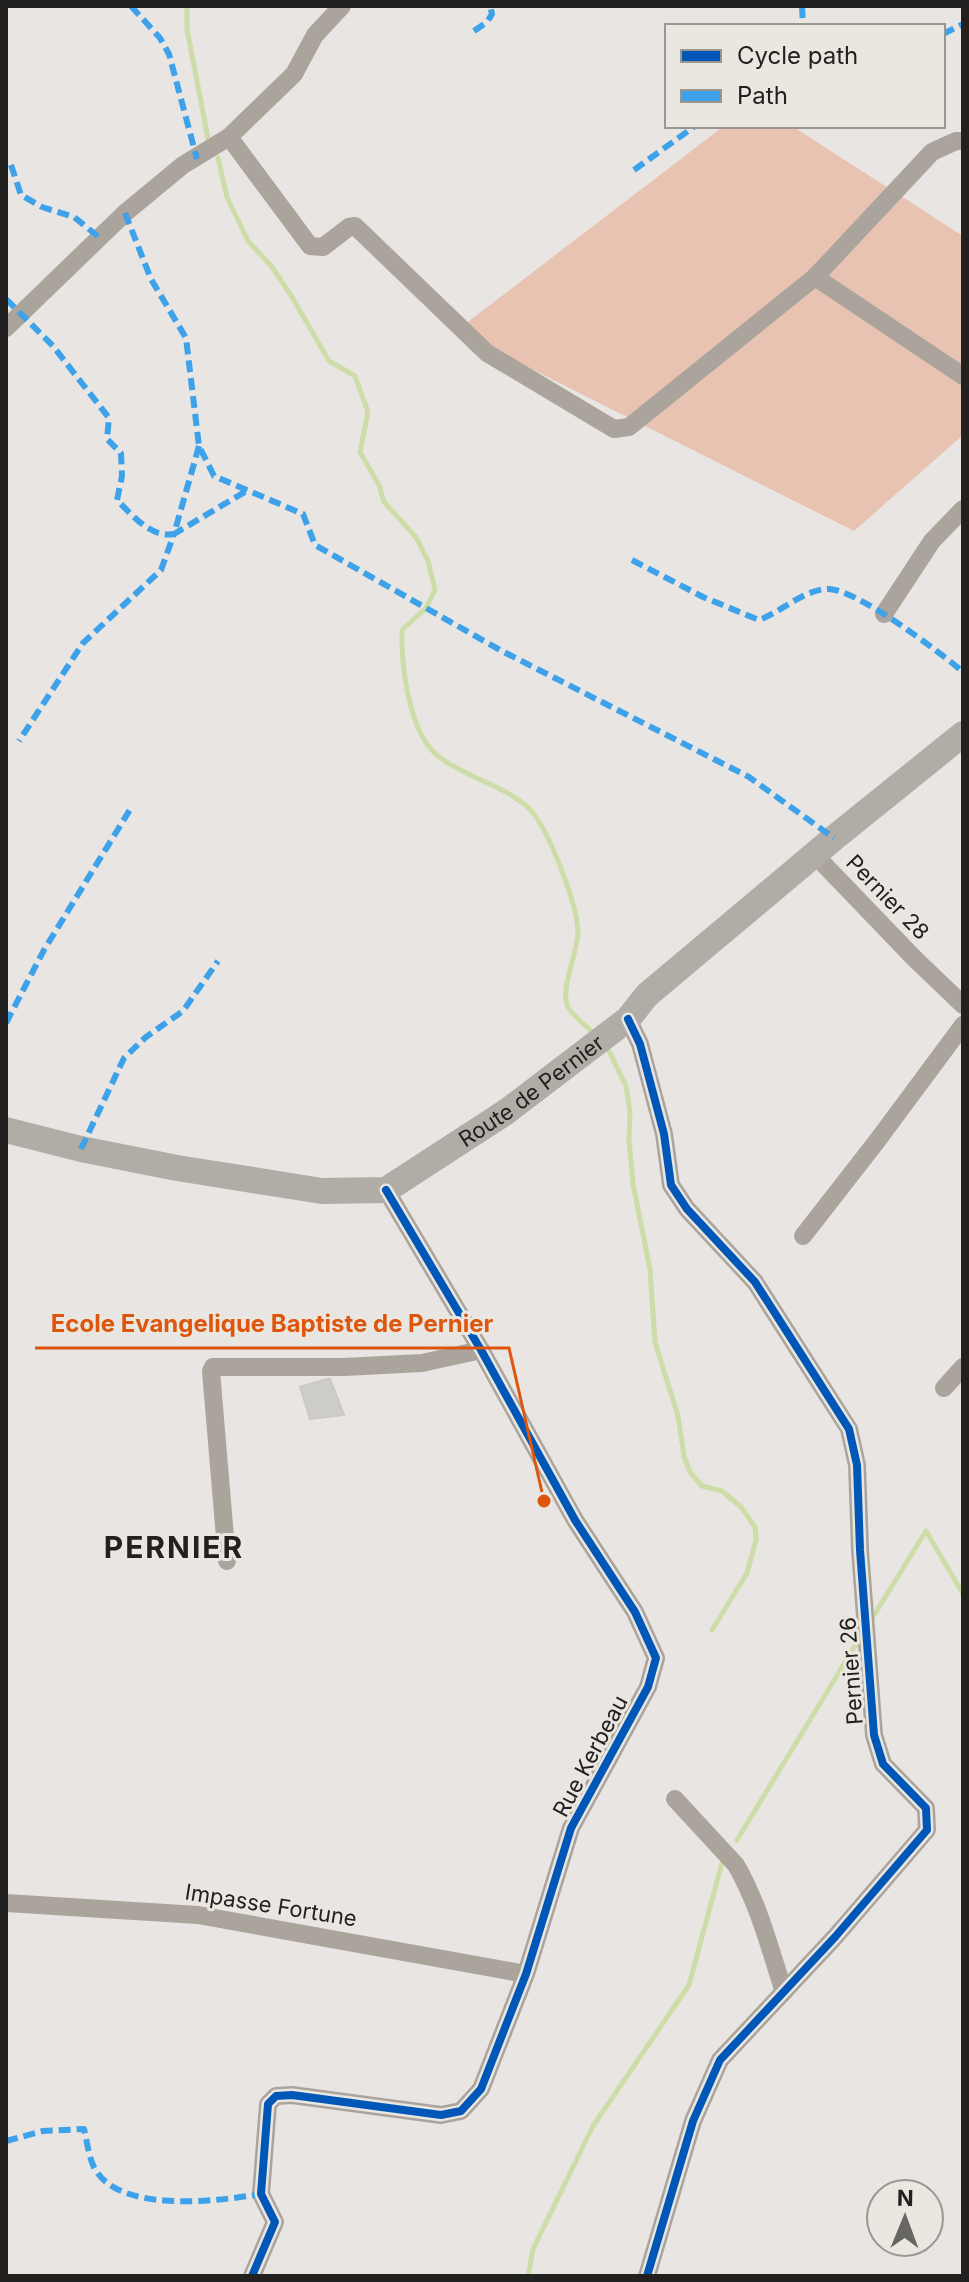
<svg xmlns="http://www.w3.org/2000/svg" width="969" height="2282" viewBox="0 0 969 2282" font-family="Inter,sans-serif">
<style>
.green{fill:#e9c3b2}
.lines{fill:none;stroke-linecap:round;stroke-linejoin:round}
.stream{stroke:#cedda8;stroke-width:5}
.building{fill:#ceccc9;stroke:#cac8c6;stroke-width:2}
.street{stroke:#aaa49c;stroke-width:18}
.secondary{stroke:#b2aca6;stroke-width:26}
.quiet{stroke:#3ea2ea;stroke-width:6;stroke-dasharray:12 6;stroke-linecap:butt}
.cycleway-casing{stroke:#eae6e0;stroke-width:13}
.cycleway{stroke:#0057b8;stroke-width:8}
.labels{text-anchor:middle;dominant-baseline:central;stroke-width:6;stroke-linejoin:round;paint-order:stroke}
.street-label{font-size:22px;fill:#23211f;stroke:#eae6e0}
.district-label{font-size:30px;font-weight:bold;letter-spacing:2px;fill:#23211f;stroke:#eae6e0}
.leader{fill:none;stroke:#de560d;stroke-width:3}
.callout-dot{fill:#de560d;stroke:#eae6e0;stroke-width:3}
.callout-label{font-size:24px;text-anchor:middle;font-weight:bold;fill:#de560d;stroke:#eae6e0;stroke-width:6;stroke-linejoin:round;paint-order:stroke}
</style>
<rect width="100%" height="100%" fill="#e8e5e2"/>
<!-- green -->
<polygon class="green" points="724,126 792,126 963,236 963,435 854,531 456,331"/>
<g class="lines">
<!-- stream -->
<g class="stream">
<polyline points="187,6 187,29 209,144"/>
<path d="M218 158 227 197 248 241 272 267 292 297 329 361 355 376 368 412 360 452 379 485 384 502 416 537 428 561 435 590 426 608 402 630C401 663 408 721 430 748 441 762 465 772 481 780 499 788 525 800 536 817 552 841 577 903 578 932 578 953 558 992 569 1009 575 1017 584 1024 591 1031"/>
<polyline points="609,1051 626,1086 630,1111 629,1140 633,1184 650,1269 655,1342 678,1416 684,1456 690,1472 702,1486 722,1491 741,1507 755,1527 756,1540 747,1573 712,1630"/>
<polyline points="871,1620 926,1531 963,1594"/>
<polyline points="737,1840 861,1636"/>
<polyline points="528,2276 533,2249 593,2126 689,1985 722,1863"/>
</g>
</g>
<!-- building -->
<polygon class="building" points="327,1379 330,1379 344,1415 310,1419 300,1387"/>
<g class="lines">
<!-- street -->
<g class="street">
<polyline points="229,137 310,246 323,247 349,227 355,226 487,353 614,429 629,427 815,277 932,152 956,141 963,141"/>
<polyline points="815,277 963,376"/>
<polyline points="6,328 125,213 183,165 229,137 294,74 315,35 342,6"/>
<polyline points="884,614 932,541 963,509"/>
<polyline points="814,854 914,958 963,1005"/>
<polyline points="628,1019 640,1044 664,1134 671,1185 687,1209 755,1282 849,1429 857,1465 860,1550 874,1735 883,1764 926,1808 927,1830 835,1937 720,2060 693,2121 647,2276"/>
<polyline points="803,1236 877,1141 963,1025"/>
<polyline points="944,1388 963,1367"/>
<polyline points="227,1561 211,1371 213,1367 344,1367 422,1363 481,1350"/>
<path d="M675 1799 736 1865C759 1905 770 1949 784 1992"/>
<polyline points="6,1903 198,1915 526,1974"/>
<polyline points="252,2276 275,2222 261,2194 268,2104 276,2096 292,2095 441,2115 461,2111 481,2089 526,1974 571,1828 648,1687 656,1658 635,1612 575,1520 481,1350 386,1190"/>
</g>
<!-- secondary -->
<path class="secondary" id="s1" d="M6 1130 81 1149 177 1168 322 1191 386 1190 506 1112 628 1019 647 995 834 838 963 734"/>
<!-- quiet -->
<g class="quiet">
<polyline points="131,6 160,38 169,54 197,159"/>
<polyline points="802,6 803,26"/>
<polyline points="474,31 487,22 492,14 490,6"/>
<polyline points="943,34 963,24"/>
<polyline points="11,165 21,195 42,207 74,217 100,238"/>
<polyline points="634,170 695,126"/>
<polyline points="125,213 151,279 186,338 199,446 214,476 303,514 315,545 500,650 749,777 834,838"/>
<path d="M6 299 53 346 109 418 107 439 121 453 122 476 117 500C133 516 151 538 174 534L161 570 83 643 19 741"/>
<polyline points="199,446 174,534 248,490"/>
<path d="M632 560 703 597 759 620C781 612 802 591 826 589 853 586 941 653 963 672"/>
<polyline points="6,1023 44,950 131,808"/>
<polyline points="81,1149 124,1058 146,1037 183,1011 218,961"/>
<path d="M6 2141 43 2131 84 2129C87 2140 88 2154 93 2165 115 2215 219 2201 261 2194"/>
</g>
<!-- cycleway casing -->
<g class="cycleway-casing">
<g id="cycleway">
<polyline points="628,1019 640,1044 664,1134 671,1185 687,1209 755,1282 849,1429 857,1465 860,1550 874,1735 883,1764 926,1808 927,1830 835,1937 720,2060 693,2121 647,2276"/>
<polyline points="252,2276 275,2222 261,2194 268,2104 276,2096 292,2095 441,2115 461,2111 481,2089 526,1974 571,1828 648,1687 656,1658 635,1612 575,1520 481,1350 386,1190"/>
</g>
</g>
<!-- cycleway -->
<use href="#cycleway" class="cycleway"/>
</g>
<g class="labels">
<!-- street labels -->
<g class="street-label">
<text transform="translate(888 897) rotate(46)">Pernier 28</text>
<text stroke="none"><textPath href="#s1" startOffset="562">Route de Pernier</textPath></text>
<text transform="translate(851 1671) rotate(-94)">Pernier 26</text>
<text transform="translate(590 1756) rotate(-62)">Rue Kerbeau</text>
<text transform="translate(271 1905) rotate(9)">Impasse Fortune</text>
</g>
<!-- district labels -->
<g class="district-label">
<text x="174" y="1547">PERNIER</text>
</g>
</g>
<!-- callouts -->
<path class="leader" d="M544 1501L509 1348H35"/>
<circle class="callout-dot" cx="544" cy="1501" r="8"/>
<g class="callout-label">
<text x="272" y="1332">Ecole Evangelique Baptiste de Pernier</text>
</g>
<!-- border -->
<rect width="969" height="2282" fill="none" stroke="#23211f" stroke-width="16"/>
<!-- legend -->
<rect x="665" y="24" width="280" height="104" fill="#eae6e0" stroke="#9a9793" stroke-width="2"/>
<rect x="681" y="50" width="40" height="12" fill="#0057b8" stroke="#9a9793" stroke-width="2"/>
<text x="737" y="64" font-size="24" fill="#23211f">Cycle path</text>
<rect x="681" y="90" width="40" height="12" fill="#3ea2ea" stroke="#9a9793" stroke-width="2"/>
<text x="737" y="104" font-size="24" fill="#23211f">Path</text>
<!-- north arrow -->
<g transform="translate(905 2218) rotate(1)"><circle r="38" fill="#eae6e0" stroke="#9a9793" stroke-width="2"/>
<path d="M0-6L14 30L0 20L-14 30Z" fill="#686663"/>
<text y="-12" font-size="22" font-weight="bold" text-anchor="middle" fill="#23211f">N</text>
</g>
</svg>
